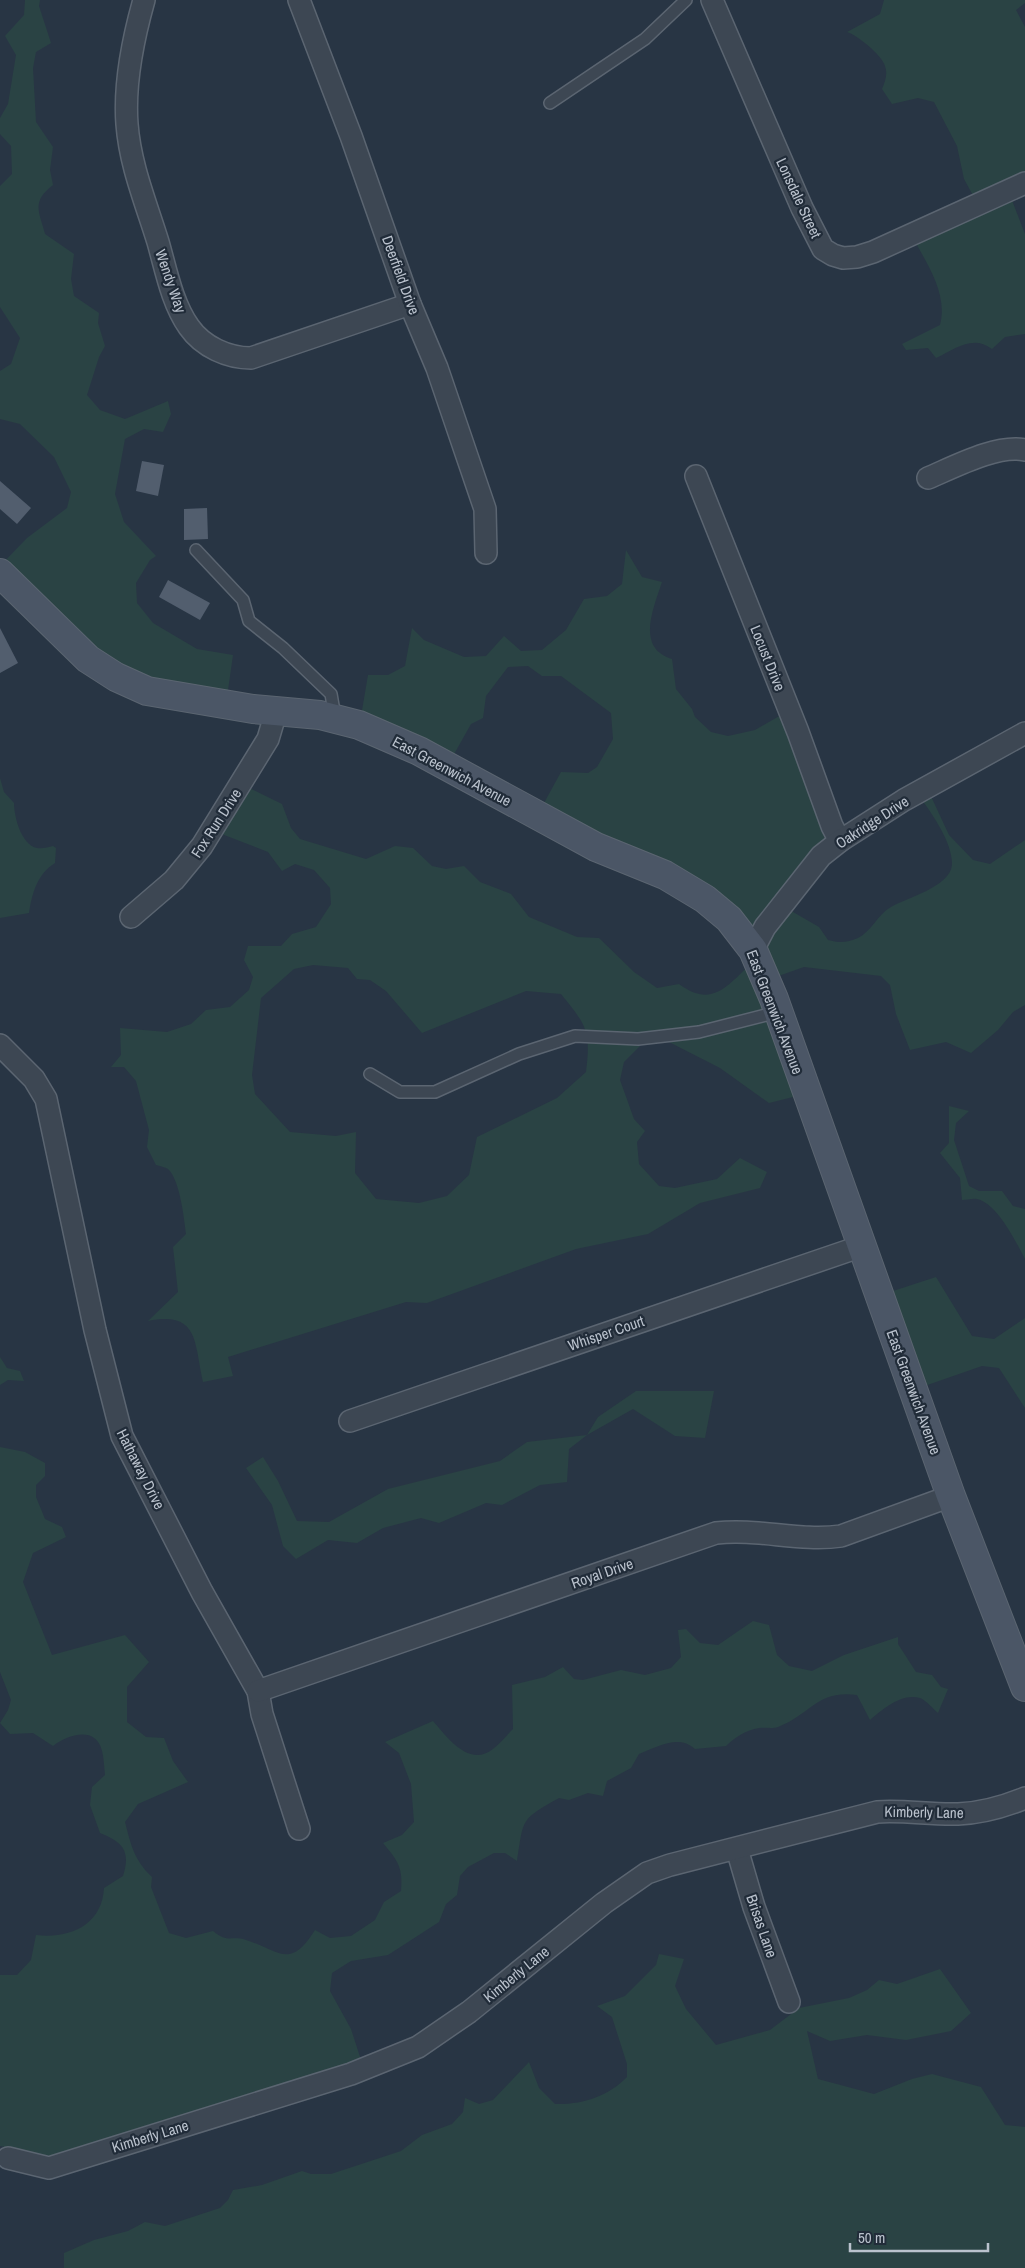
<svg xmlns="http://www.w3.org/2000/svg" width="1025" height="2268" viewBox="0 0 1025 2268" font-family="'Archivo Narrow',sans-serif">
<style>
.green{fill:#2a4344;fill-rule:evenodd}
.building{fill:#525e6e}
.lines{fill:none;stroke-linecap:round;stroke-linejoin:round}
.lane-casing{stroke:#5b6571;stroke-width:14}
.street-casing{stroke:#5b6571;stroke-width:24}
.secondary-casing{stroke:#5b6571;stroke-width:30}
.lane{stroke:#3d4753;stroke-width:11}
.street{stroke:#3d4753;stroke-width:21}
.secondary{stroke:#4b5666;stroke-width:28}
.labels{text-anchor:middle;dominant-baseline:central;stroke-width:4.5;stroke-linejoin:round;paint-order:stroke}
.street-label{font-size:15px;fill:#bac2cd;stroke:#212c39}
</style>
<rect width="100%" height="100%" fill="#283544"/>
<!-- green -->
<g class="green">
<path d="M25 0H40L39 6 51 43 36 52 33 68 36 122 53 147 50 170 53 185C31 202 39 211 45 234L74 254 71 279 74 296 99 313 98 323 105 346 99 357 87 395 100 410 125 419 168 401 171 414 163 432 144 429 125 439 115 494 124 522 156 556 150 560 136 583 137 603 153 623 197 649 233 655 227 697 146 691 0 566 27 538 67 508 71 492 54 457 20 424 0 419V371L11 364 20 338 0 307V186L12 174 11 146 0 134V118L8 104 16 55 5 36 24 15Z"/>
<path d="M884 0H1025V3L1016 10 1025 27V181L1008 190 1025 234V334L1005 337 992 349C973 334 955 349 936 358L928 348 906 350 902 344 940 325C948 295 928 265 914 240L976 201 964 179 957 146 934 102 918 98 892 104 882 89C885 82 888 74 885 66 882 55 857 35 847 32L880 14Z"/>
<path d="M626 550 642 577 662 582C654 607 635 648 672 659L676 689 692 709 695 717 711 732 728 736 755 730 788 711 838 836 781 905 819 927 828 940C839 943 847 943 858 938 871 932 878 914 891 907 906 898 950 887 952 865 953 843 932 814 920 797L929 792 949 835 973 860 990 864 1025 840V1005L1013 1012 998 1030 971 1053 946 1042 910 1050 896 1014 890 985 881 976 804 967 767 980 805 1094 769 1103 720 1068 669 1042 642 1044 624 1062 620 1080 634 1119 645 1131 637 1142 639 1164 659 1186 675 1188 717 1179 740 1158 767 1172 760 1188 700 1203 648 1234 576 1249 427 1303 406 1302 228 1357 233 1376 203 1382C194 1342 199 1311 148 1321L178 1292 173 1247 186 1234C184 1218 180 1180 168 1169 165 1167 160 1166 156 1165L147 1147 149 1130 136 1081 124 1067H111L121 1055 120 1028 167 1032 191 1024 206 1010 230 1007 249 990 253 977 244 960 248 946H281L292 934 316 927 331 904 330 888 314 870 295 864 282 871 268 852 219 833 243 785 282 804 291 828 300 839 366 859 395 846 413 848 432 866 446 869 464 866 480 882 511 894 529 917 577 937 599 938 634 972 657 988 679 984C714 1010 729 983 755 960L727 916 538 814 561 772 588 773 597 767 613 739 611 713 561 676H542L528 666 508 667 486 696 483 718 471 724 448 765 359 728 368 675H388L405 666 412 628 424 640 464 657 486 656 504 636 521 651 542 650 566 630 584 599 607 596 622 584ZM313 965 348 968 357 979 370 980 386 991 422 1033 526 991 561 994C587 1026 591 1031 586 1072L557 1098 477 1137 469 1175 447 1196 419 1203 376 1199 355 1173 356 1132 336 1136 290 1132 255 1094 252 1075 261 998 294 969Z"/>
<path d="M0 778 4 792 14 803C14 816 21 845 37 848 42 849 49 847 53 846L56 848 55 863C37 874 32 894 29 913L0 918Z"/>
<path d="M949 1106 969 1111 956 1123 954 1140 969 1186 979 1191H1002L1013 1206 1025 1209V1259C1016 1242 997 1203 977 1199 973 1198 966 1200 962 1200L960 1178 940 1153 949 1143Z"/>
<polygon points="936,1277 972,1336 994,1339 1025,1318 1025,1408 999,1368 982,1366 913,1390 890,1292"/>
<polygon points="0,1357 7,1368 20,1371 24,1381 8,1380 0,1385"/>
<polygon points="636,1391 714,1391 705,1438 675,1436 633,1409 587,1435 569,1449 567,1482 540,1485 502,1505 486,1503 439,1523 421,1518 383,1528 357,1543 328,1540 296,1559 283,1546 272,1505 246,1468 263,1457 278,1481 297,1521 329,1522 388,1489 500,1461 527,1442 587,1435 598,1417"/>
<path d="M0 1447 25 1452 45 1463V1476L36 1485V1497L45 1519 62 1527 66 1537 33 1553 23 1582 52 1655 125 1635 149 1662 127 1687V1722L146 1737 164 1738 173 1761 188 1782 138 1804 125 1822C131 1845 134 1860 152 1877L151 1887 169 1933 186 1938 213 1931C229 1944 231 1935 246 1940 280 1951 290 1970 315 1930L330 1938 351 1936 375 1920 384 1902 401 1891C403 1867 398 1861 383 1843L402 1835 414 1822 411 1784 399 1753 385 1742 433 1721C447 1737 469 1768 493 1749 500 1744 506 1736 513 1729L512 1685 545 1677 563 1667 574 1679 583 1680 621 1670 645 1675 671 1668 681 1657 678 1630 686 1629 700 1643 718 1645 753 1621 769 1625 777 1655 789 1666 812 1671 844 1655 898 1637V1644L916 1672 932 1675 941 1687 948 1689 938 1713C933 1709 926 1700 920 1698 901 1693 883 1709 870 1720L857 1695C816 1690 812 1714 778 1727 772 1729 765 1727 759 1728 746 1730 735 1737 726 1746L695 1749C678 1734 658 1747 639 1754L631 1768 607 1781 603 1796 588 1793 569 1800 559 1798C520 1820 524 1818 517 1861L505 1853H494L468 1867 460 1876 457 1895 446 1904 439 1922 388 1955 351 1961 332 1973 330 1991 351 2029 362 2063 54 2157 0 2146V1975H17L31 1960 36 1935C70 1939 102 1925 104 1888L123 1876C131 1851 123 1842 100 1833L90 1805 92 1787 105 1775C104 1767 104 1758 102 1751 96 1725 67 1735 53 1746L33 1733 10 1734 0 1723 8 1710 11 1700 0 1672Z"/>
<path d="M659 1954 684 1959 675 1986 686 2009 716 2045 770 2030 799 2008 849 1998 867 1990 879 1980 897 1984 940 1969 971 2013 951 2031 906 2040 867 2035 830 2041 807 2031 818 2079 874 2094 912 2079 932 2074 981 2087 1005 2125 1025 2127V2268H64V2253L94 2240 128 2231 145 2222 165 2226 220 2208 228 2200 233 2190 262 2185 302 2171 311 2174H331L401 2151 422 2135 452 2124 463 2112 465 2098 479 2104 493 2100 529 2062 539 2088 555 2104C582 2105 609 2096 627 2077V2064L612 2017 597 2006 625 1996 656 1965Z"/>
</g>
<!-- building -->
<g class="building">
<polygon points="142,461 164,465 158,496 136,491"/>
<polygon points="0,481 31,508 17,524 0,509"/>
<polygon points="207,508 208,539 184,540 184,509"/>
<polygon points="168,580 210,603 200,620 159,597"/>
<polygon points="0,628 18,663 0,673"/>
</g>
<g class="lines">
<!-- lane casing -->
<g class="lane-casing">
<g id="lane">
<polyline points="550,103 645,39 686,0"/>
<polyline points="196,550 243,600 249,621 283,648 331,694 335,717"/>
<polyline points="370,1074 400,1092 435,1092 519,1054 575,1036 638,1039 699,1032 778,1012"/>
</g>
</g>
<!-- street casing -->
<g class="street-casing">
<g id="street">
<path d="M144 0C133 39 124 84 127 124 130 165 146 203 158 242 166 270 172 303 189 327 203 347 228 358 251 358L410 304"/>
<polyline points="299,0 351,136 410,304 437,368 485,509 486,553"/>
<polyline points="712,0 802,208 823,249 833,255 843,258 857,257 873,252 1025,183"/>
<polyline points="696,476 798,732 832,826 840,841"/>
<path d="M928 478C954 467 997 444 1025 450"/>
<polyline points="131,917 174,880 202,846 268,739 276,712"/>
<polyline points="753,950 765,927 821,856 840,841 904,800 1025,733"/>
<polyline points="0,1045 34,1079 46,1099 95,1330 122,1436 202,1592 258,1691 262,1714 299,1829"/>
<polyline points="350,1421 862,1246"/>
<path d="M258 1691 716 1533C758 1528 800 1542 841 1536L951 1496"/>
<polyline points="737,1849 754,1907 789,2002"/>
<path d="M8 2158 49 2168 351 2074 418 2047 469 2012 604 1903 647 1873 670 1865 877 1812C904 1810 931 1815 958 1814 982 1813 1003 1807 1025 1798"/>
</g>
</g>
<!-- secondary casing -->
<g class="secondary-casing">
<polyline id="secondary" points="0,573 88,659 116,677 147,691 253,709 320,715 359,725 419,751 596,847 665,875 705,899 729,919 753,950 774,999 951,1496 1025,1687"/>
</g>
<!-- lane -->
<use href="#lane" class="lane"/>
<!-- street -->
<use href="#street" class="street"/>
<!-- secondary -->
<use href="#secondary" class="secondary"/>
</g>
<g class="labels">
<!-- street labels -->
<g class="street-label">
<text transform="translate(799 198) rotate(65)">Lonsdale Street</text>
<text transform="translate(401 275) rotate(70)">Deerfield Drive</text>
<text transform="translate(171 281) rotate(71)">Wendy Way</text>
<text transform="translate(768 658) rotate(68)">Locust Drive</text>
<text transform="translate(452 771) rotate(28)">East Greenwich Avenue</text>
<text transform="translate(872 822) rotate(-33)">Oakridge Drive</text>
<text transform="translate(216 823) rotate(-57)">Fox Run Drive</text>
<text transform="translate(775 1012) rotate(69)">East Greenwich Avenue</text>
<text transform="translate(606 1333) rotate(-19)">Whisper Court</text>
<text transform="translate(914 1392) rotate(70)">East Greenwich Avenue</text>
<text transform="translate(141 1469) rotate(63)">Hathaway Drive</text>
<text transform="translate(602 1573) rotate(-19)">Royal Drive</text>
<text transform="translate(924 1812) rotate(1)">Kimberly Lane</text>
<text transform="translate(762 1926) rotate(71)">Brisas Lane</text>
<text transform="translate(516 1974) rotate(-39)">Kimberly Lane</text>
<text transform="translate(150 2136) rotate(-17)">Kimberly Lane</text>
</g>
</g>
<!-- scale -->
<path d="M850 2243v8h138v-8" fill="none" stroke="#bac2cd" stroke-width="2.5"/>
<text x="858" y="2243" font-size="15" fill="#bac2cd" stroke="#212c39" stroke-width="4" paint-order="stroke">50 m</text>
</svg>
